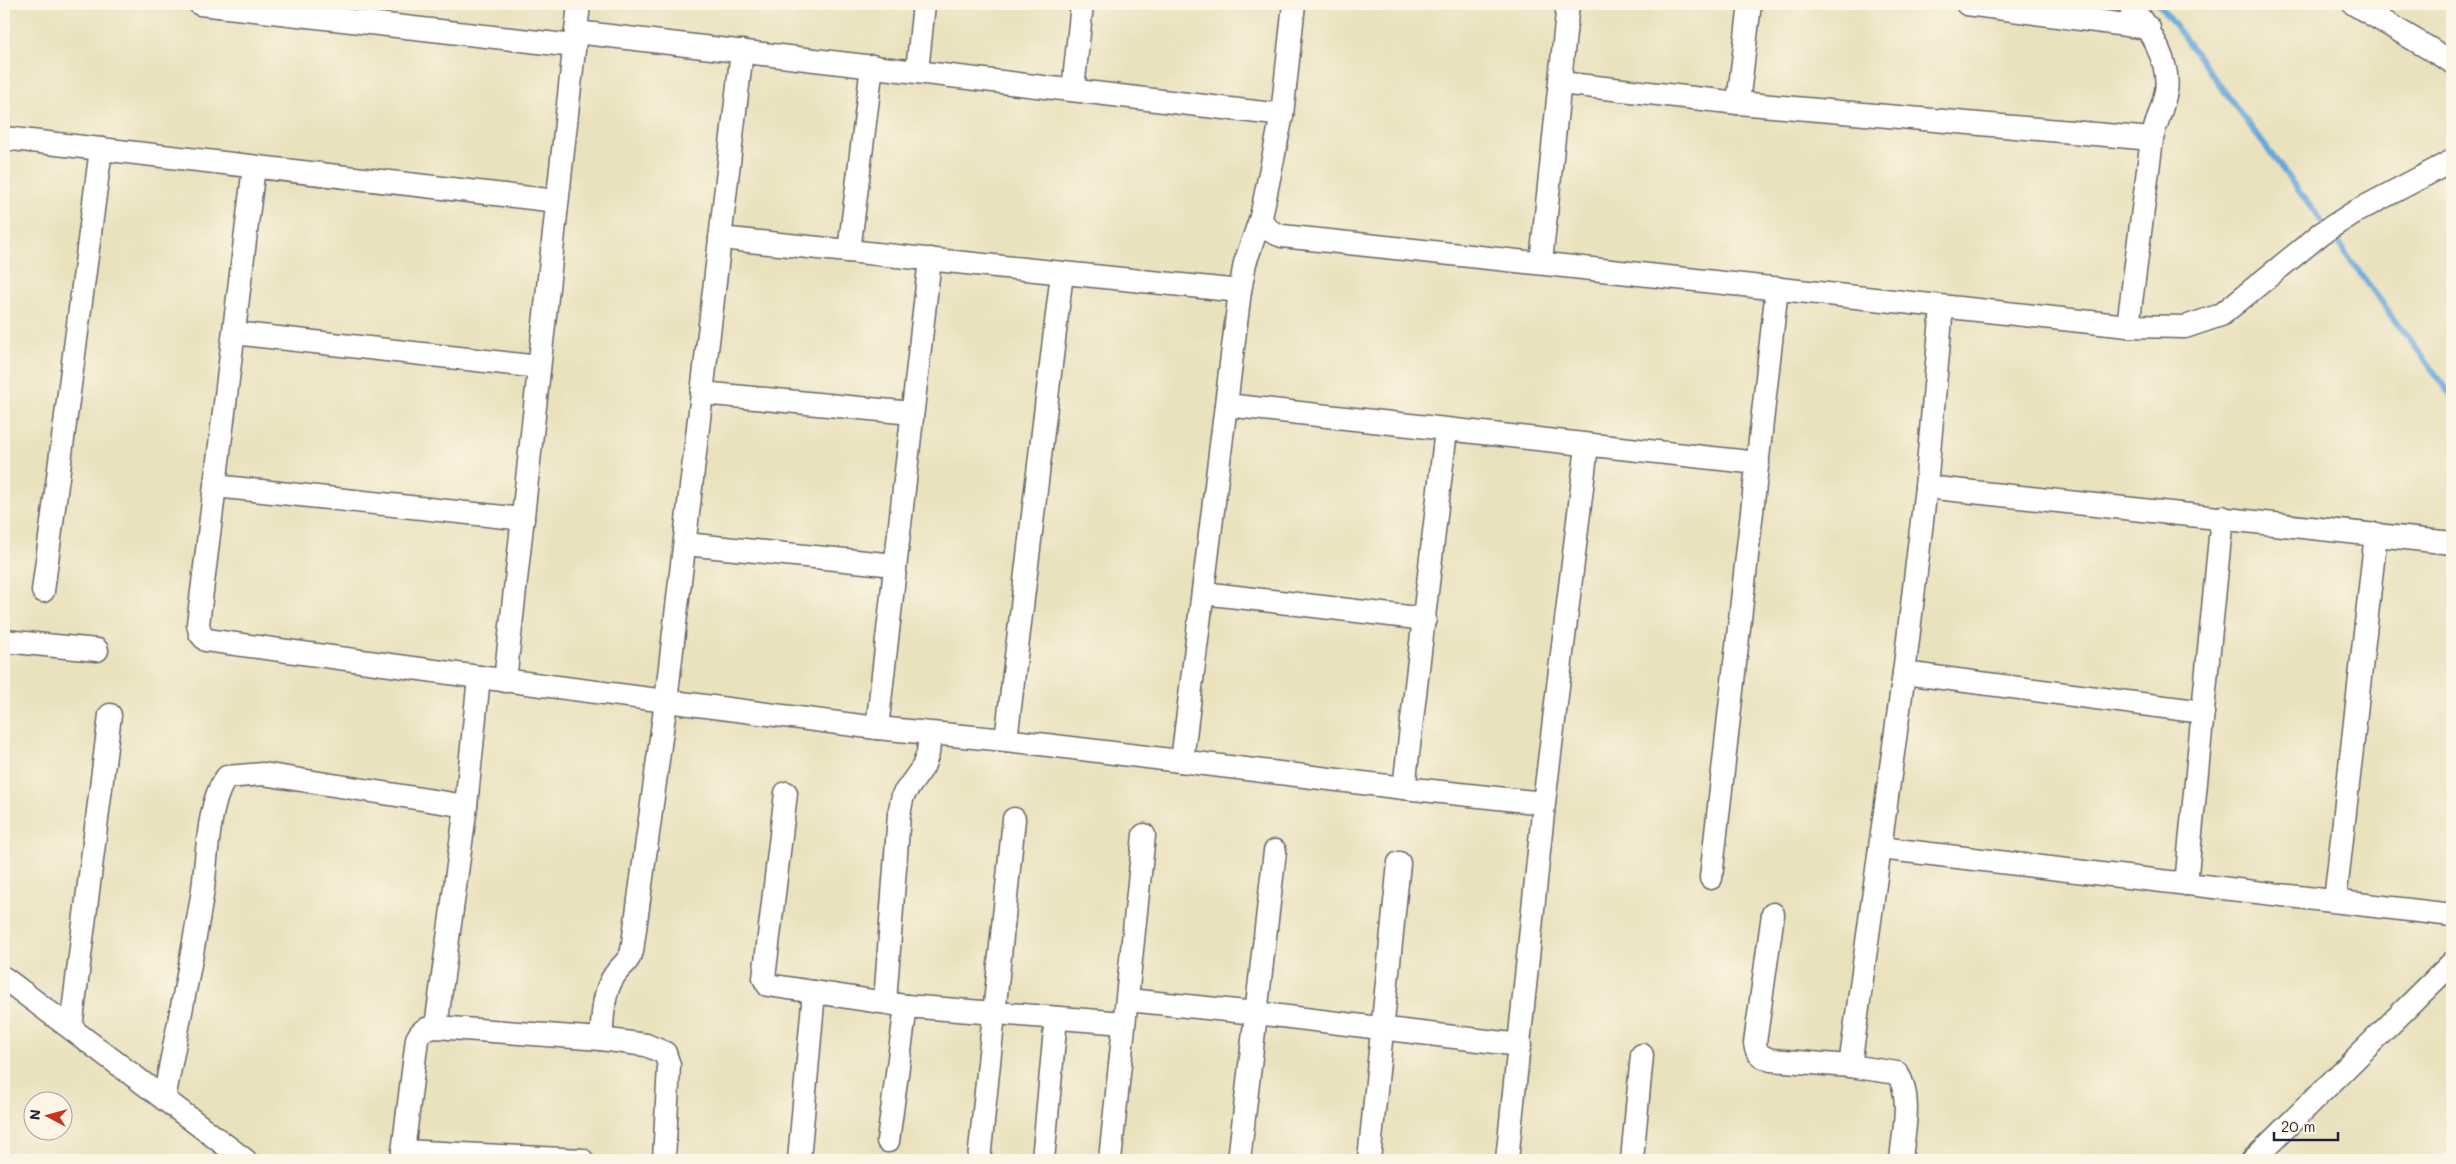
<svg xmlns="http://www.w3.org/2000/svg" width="2456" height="1164" viewBox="0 0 2456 1164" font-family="Mali,sans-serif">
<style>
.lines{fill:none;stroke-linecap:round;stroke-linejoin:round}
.stream{stroke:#66a8da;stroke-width:6}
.minor-casing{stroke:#686568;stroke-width:25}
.minor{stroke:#fff;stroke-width:22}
</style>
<rect width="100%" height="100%" fill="#fcf5e5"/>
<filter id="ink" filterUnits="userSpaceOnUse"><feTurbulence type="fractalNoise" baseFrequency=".02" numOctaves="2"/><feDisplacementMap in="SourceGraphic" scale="10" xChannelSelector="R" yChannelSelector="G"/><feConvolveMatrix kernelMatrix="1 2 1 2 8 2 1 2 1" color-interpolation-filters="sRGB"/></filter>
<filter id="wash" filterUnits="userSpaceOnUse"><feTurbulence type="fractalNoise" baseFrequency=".0096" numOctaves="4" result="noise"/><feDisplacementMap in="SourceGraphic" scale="20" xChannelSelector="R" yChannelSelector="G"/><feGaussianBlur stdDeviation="1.12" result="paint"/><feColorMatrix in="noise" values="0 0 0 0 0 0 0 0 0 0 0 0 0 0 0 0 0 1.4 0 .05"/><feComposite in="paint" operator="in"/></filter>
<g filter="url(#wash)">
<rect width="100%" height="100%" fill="#eae1bd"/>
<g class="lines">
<!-- stream -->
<polyline class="stream" points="2159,4 2452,396"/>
</g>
</g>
<g filter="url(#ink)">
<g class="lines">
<!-- minor casing -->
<g class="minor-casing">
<g id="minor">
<polyline points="200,4 574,46"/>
<path d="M1294 4 1282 115 1261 217C1264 229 1271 232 1282 236L2128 326 2185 327 2221 315 2322 233 2355 212 2452 161"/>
<polyline points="1967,4 2149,28"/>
<path d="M2129 4C2147 26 2171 60 2166 91 2163 107 2156 123 2152 139"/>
<polyline points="2354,4 2452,62"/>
<polyline points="576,32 1282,115"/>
<polyline points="917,71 924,4"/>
<polyline points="1560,83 1738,103 2152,139 2128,326"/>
<polyline points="1073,90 1082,4"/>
<polyline points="1738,103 1750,4"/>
<polyline points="4,138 557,201"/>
<polyline points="254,167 198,624 200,633 206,640 479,677 877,728 1006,740 1404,788 1544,803"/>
<polyline points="720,238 1240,291"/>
<polyline points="849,251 872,66"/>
<polyline points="1541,262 1568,4"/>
<polyline points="234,333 539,367"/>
<polyline points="702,393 912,413"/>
<polyline points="1226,405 1758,463"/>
<polyline points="215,486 523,519"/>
<polyline points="1926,487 2452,543"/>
<polyline points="685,544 895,565"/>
<polyline points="43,591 101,149"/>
<polyline points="1203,593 1425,619"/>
<polyline points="4,641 97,650"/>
<polyline points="1904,673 2203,712"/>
<polyline points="505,681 579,4"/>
<polyline points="877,728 930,259"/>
<polyline points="1006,740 1062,273"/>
<polyline points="1182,761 1240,291 1245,263 1261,217"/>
<polyline points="1404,788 1446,430"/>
<polyline points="786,793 764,978 768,985 906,1006 1124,1023"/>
<polyline points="1880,848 2452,915"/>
<polyline points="1711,878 1777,288"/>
<polyline points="2186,884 2222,517"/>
<polyline points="2335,901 2376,534"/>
<path d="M1773 914 1755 1043C1756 1054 1762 1057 1771 1060L1850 1066 1897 1073C1913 1096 1903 1134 1901 1160"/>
<polyline points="4,978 245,1160"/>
<polyline points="1128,1000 1256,1013 1520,1045"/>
<polyline points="885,1002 899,814 903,795 923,767 928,753 930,734"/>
<polyline points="436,1027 466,806 479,677"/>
<polyline points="71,1028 110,715"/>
<path d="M601 1039C603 1019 602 994 614 976 621 964 627 966 632 951L666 701 742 51"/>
<polyline points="1850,1066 1904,673 1926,487 1942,307"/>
<path d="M164 1099C177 1031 191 964 202 896 207 865 207 800 227 777L263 774 466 806"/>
<polyline points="888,1141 906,1006"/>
<polyline points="403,1151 582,1160"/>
<path d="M402 1160 417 1039C421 1030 426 1028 436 1027L601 1039 646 1045 665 1053 669 1065 664 1160"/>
<polyline points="799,1160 814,992"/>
<polyline points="979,1160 1014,819"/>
<polyline points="1043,1160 1056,1018"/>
<polyline points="1110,1160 1144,835"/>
<polyline points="1239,1160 1275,851"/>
<polyline points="1369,1160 1399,863"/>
<polyline points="1507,1160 1544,803 1587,446"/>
<polyline points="1632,1160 1642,1055"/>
<polyline points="2253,1160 2452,963"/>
</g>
</g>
<!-- minor -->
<use href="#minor" class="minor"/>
</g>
</g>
<!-- margin -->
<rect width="2456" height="1164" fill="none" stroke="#fcf5e5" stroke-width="20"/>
<!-- north arrow -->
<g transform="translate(48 1116) rotate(276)"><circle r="24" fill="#fcf5e5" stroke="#a5a1a1"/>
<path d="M0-4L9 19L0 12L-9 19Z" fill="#c8321e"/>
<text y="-8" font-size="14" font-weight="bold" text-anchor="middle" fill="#22223b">N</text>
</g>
<!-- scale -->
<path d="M2274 1132v8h64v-8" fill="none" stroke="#22223b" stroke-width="2.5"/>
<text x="2281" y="1132" font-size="15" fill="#22223b" stroke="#fcf5e5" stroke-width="4" paint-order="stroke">20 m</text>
</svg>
